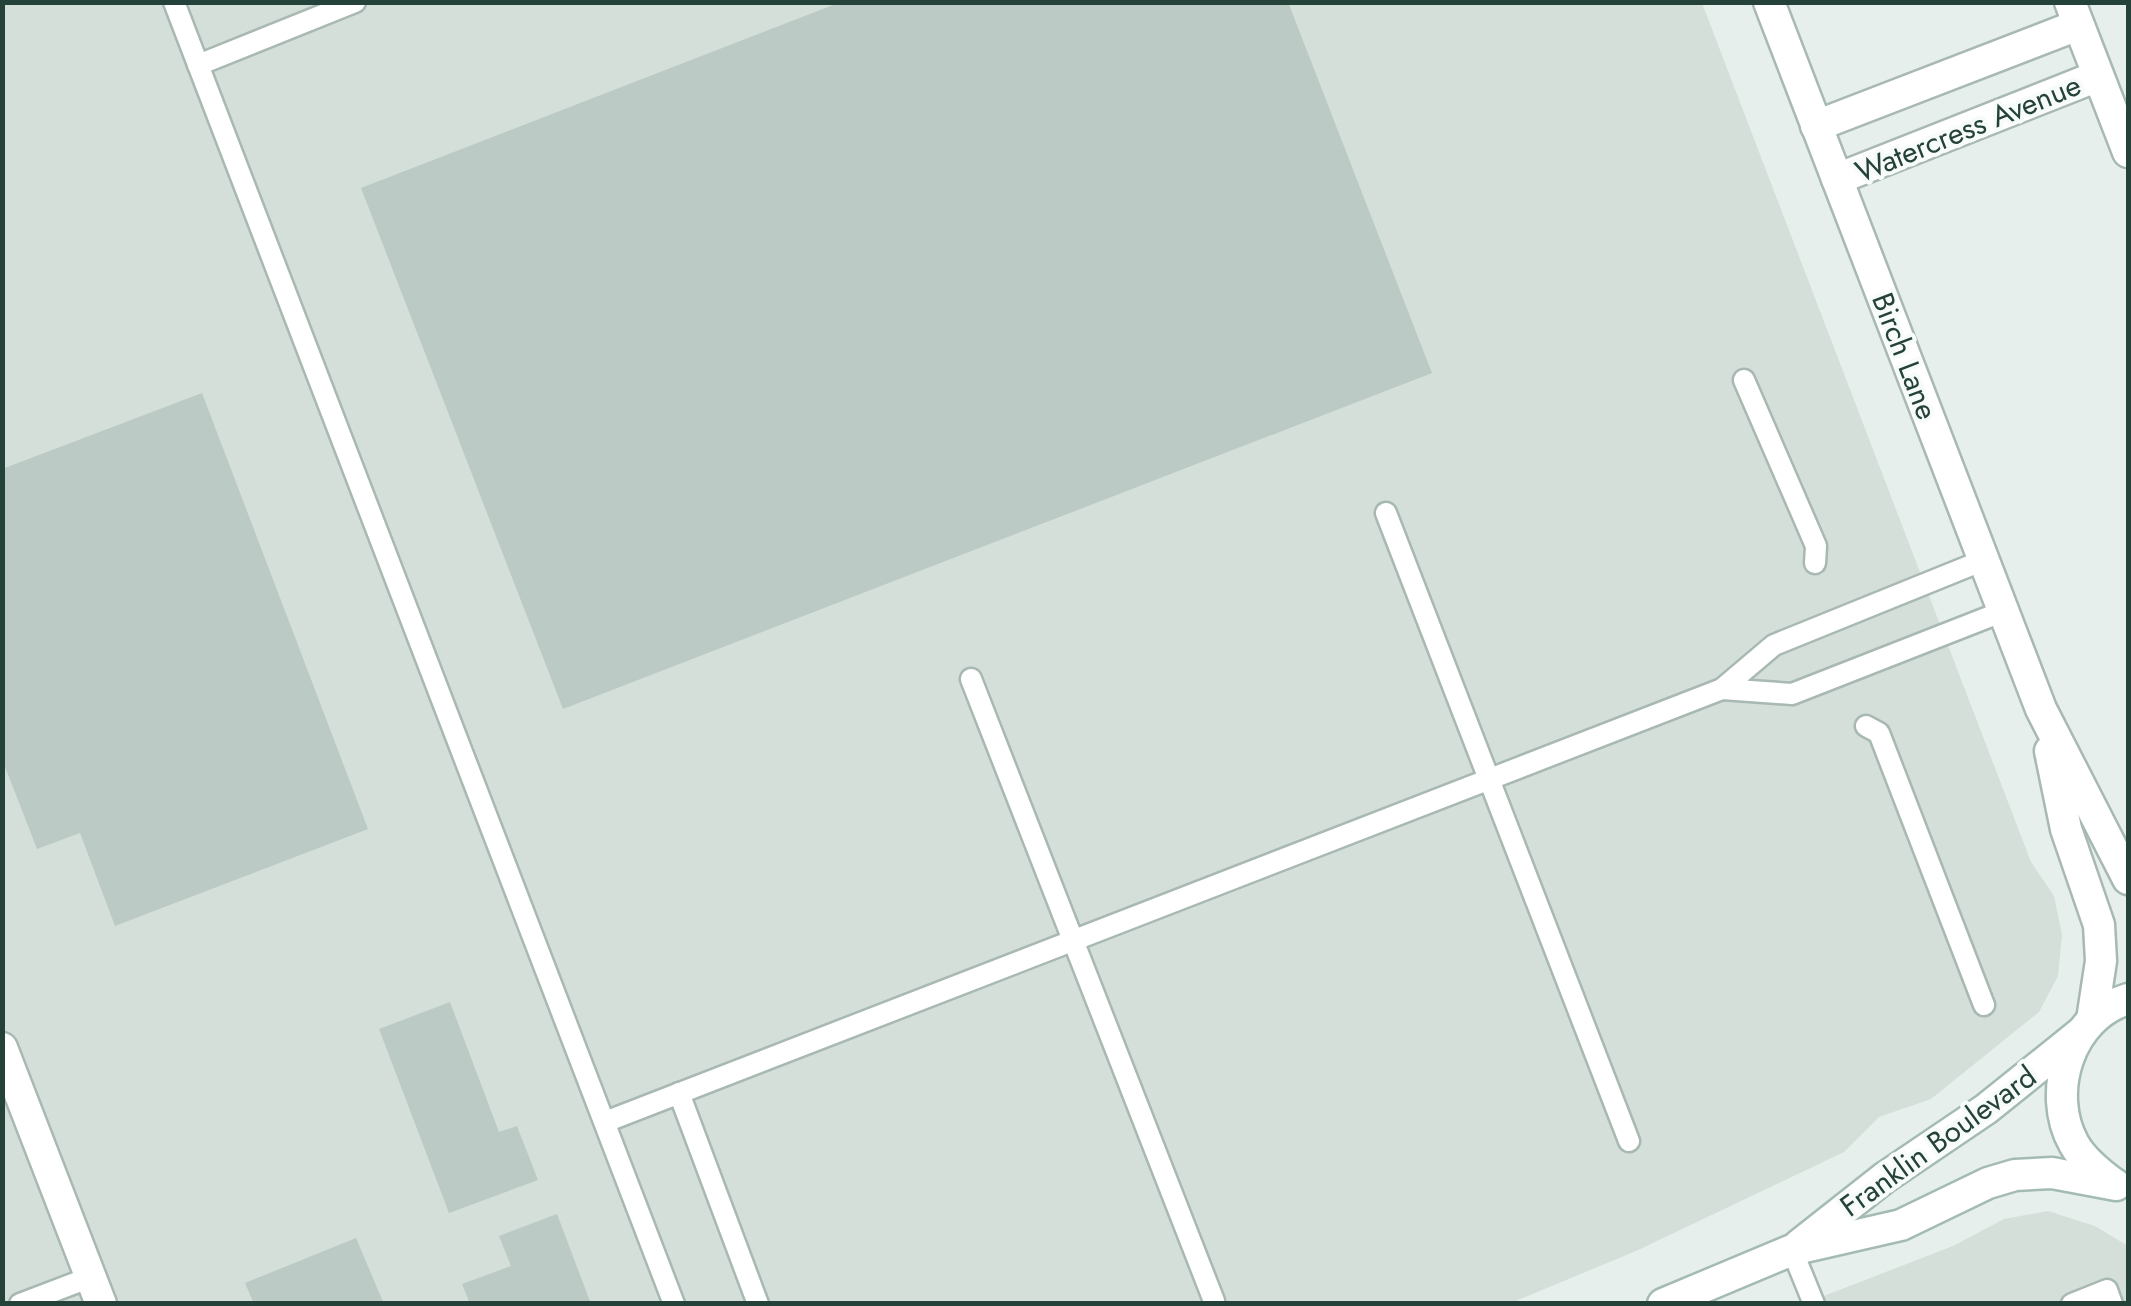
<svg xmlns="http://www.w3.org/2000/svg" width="2131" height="1306" viewBox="0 0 2131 1306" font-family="Jost,sans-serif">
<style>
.built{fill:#d4dfda}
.building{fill:#bbcac4}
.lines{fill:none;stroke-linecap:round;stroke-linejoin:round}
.service-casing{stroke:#a8b8b2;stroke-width:25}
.minor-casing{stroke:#a8b8b2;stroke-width:35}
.tertiary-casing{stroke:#a8b8b2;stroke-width:35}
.secondary-casing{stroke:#a4bbb3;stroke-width:35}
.service{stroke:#fff;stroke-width:20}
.minor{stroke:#fff;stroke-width:30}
.tertiary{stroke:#fff;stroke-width:30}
.secondary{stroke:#fff;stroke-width:30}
.labels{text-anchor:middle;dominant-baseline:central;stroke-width:8;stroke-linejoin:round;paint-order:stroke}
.street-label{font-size:30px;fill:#24423a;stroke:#f7fbf9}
</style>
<rect width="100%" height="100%" fill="#e6efeb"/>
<!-- built -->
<g class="built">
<polygon points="3,3 1702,3 2031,862 2054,896 2062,935 2058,976 2039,1012 1931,1099 1879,1117 1844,1152 1636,1251 1511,1303 3,1304"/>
<polygon points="2048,1211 2095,1226 2128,1246 2128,1303 1803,1304 1953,1246 2004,1219"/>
</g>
<!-- building -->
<g class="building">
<polygon points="841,2 1288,2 1432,373 563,709 361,188"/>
<polygon points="202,393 368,829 115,926 80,833 37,849 2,759 2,469"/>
<polygon points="450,1002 499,1132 517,1126 538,1180 449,1213 379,1029"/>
<polygon points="557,1214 591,1304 470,1304 462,1284 511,1266 499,1236"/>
<polygon points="356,1238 384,1304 254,1304 245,1283"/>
</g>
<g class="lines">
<!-- service casing -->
<g class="service-casing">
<g id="service">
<polyline points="174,2 674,1304"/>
<polyline points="198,65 355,2"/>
<polyline points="1744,380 1816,546 1815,563"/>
<polyline points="1386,513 1629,1141"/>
<polyline points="1984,560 1774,645 1722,689 1792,694 2004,611"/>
<polyline points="971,679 1214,1301"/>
<polyline points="1866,726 1879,733 1984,1005"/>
<polyline points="679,1093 758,1304"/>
<polyline points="605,1122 1722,689"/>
<polyline points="1792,1250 1814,1304"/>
<polyline points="20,1304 91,1277"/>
<polyline points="2072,1304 2107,1290 2112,1304"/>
</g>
</g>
<!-- minor casing -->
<g class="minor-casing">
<g id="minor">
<polyline points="2070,2 2128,152"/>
<polyline points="1816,126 2078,25"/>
<polyline points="1837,179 2098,76"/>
<polyline points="2,1048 101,1304"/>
</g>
</g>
<!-- tertiary casing -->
<g class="tertiary-casing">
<g id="tertiary">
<polyline points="1769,2 2041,709 2128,879"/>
<polyline points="2050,751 2066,829 2099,925 2101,961 2092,1020"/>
</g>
</g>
<!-- secondary casing -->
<g class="secondary-casing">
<g id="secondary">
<path d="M2113 1183C2098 1172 2083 1160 2074 1144 2045 1092 2070 1016 2128 999"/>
<polyline points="1799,1245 1884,1178 1986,1109 2082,1032"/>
<polyline points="1663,1304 1792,1250 1901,1225 1988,1183 2015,1175 2052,1173 2116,1185"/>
</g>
</g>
<!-- service -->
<use href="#service" class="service"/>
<!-- minor -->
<use href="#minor" class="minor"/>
<!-- tertiary -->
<use href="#tertiary" class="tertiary"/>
<!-- secondary -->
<use href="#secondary" class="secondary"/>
</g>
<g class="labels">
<!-- street labels -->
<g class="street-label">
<text transform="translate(1968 128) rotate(-22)">Watercress Avenue</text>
<text transform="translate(1905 356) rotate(69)">Birch Lane</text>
<text transform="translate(1938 1141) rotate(-36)">Franklin Boulevard</text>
</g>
</g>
<!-- border -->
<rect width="2131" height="1306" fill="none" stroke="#24423a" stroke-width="10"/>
</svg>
